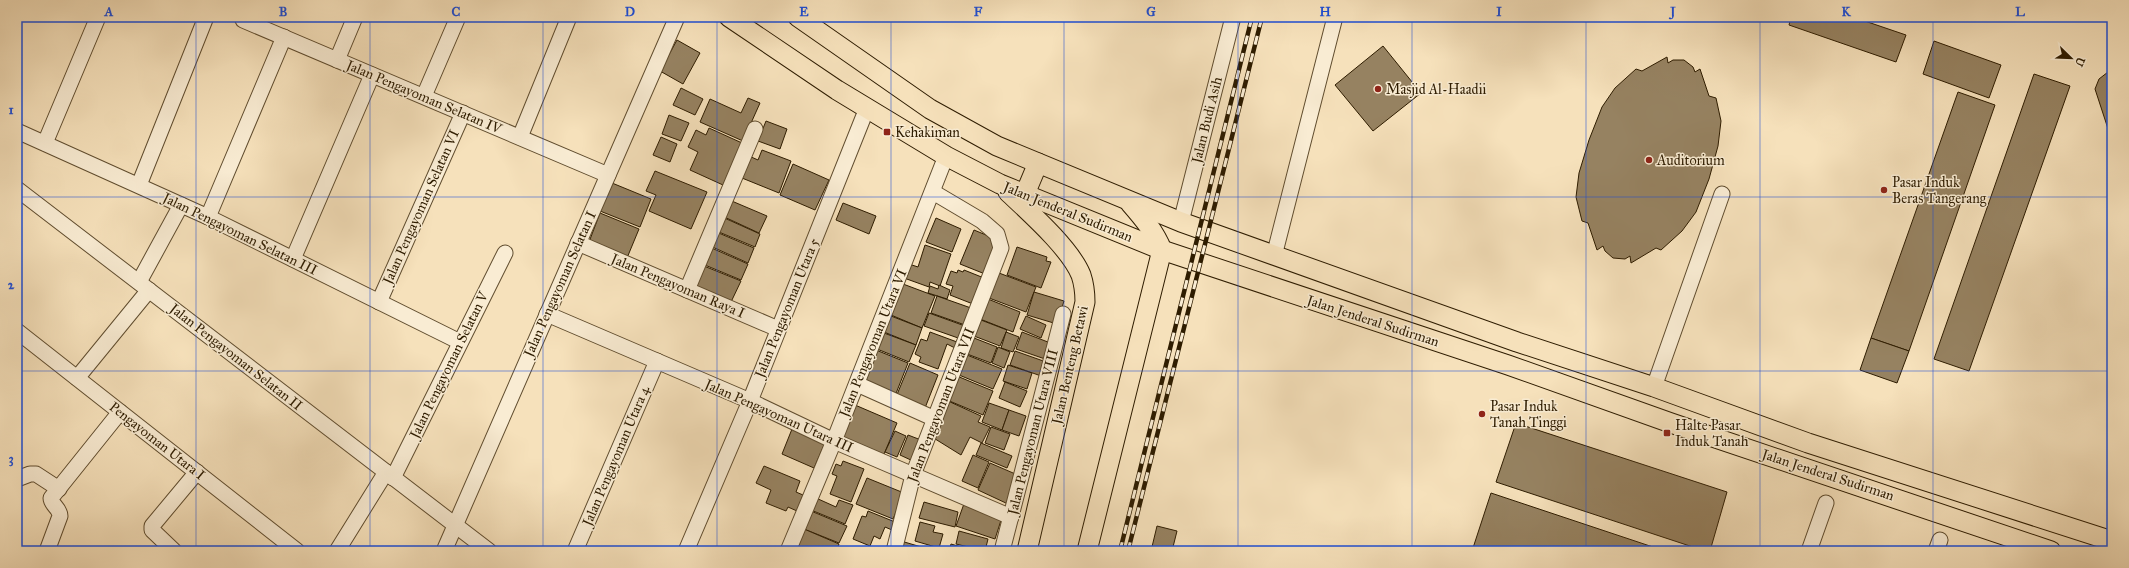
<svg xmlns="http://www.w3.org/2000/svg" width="2129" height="568" viewBox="0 0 2129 568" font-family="'IM FELL Great Primer',serif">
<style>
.building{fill:#968261;stroke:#2e1c00}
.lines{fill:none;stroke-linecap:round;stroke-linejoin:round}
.minor-casing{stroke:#604d2f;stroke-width:17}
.major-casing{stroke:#2e1c00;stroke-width:21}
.minor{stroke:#f9ecd3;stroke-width:15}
.major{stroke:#f6e1bb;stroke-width:19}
.rail-casing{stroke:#2e1c00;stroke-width:4.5}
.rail{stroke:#f9ecd3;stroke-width:3;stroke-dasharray:9;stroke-linecap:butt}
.grid{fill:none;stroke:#1d4ed8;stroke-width:1;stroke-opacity:0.55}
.poi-dot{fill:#8f2418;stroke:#f9ecd3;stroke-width:1.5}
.labels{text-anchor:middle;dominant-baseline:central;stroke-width:3;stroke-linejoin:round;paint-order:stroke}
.poi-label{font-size:14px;fill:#2e1c00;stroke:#f9ecd3;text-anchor:start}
.street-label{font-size:14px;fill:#2e1c00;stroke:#f9ecd3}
.neatline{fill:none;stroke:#1d4ed8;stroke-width:1.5}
.grid-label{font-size:13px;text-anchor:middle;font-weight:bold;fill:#1d4ed8}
</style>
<rect width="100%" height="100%" fill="#f6e1bb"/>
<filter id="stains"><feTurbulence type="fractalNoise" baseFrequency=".005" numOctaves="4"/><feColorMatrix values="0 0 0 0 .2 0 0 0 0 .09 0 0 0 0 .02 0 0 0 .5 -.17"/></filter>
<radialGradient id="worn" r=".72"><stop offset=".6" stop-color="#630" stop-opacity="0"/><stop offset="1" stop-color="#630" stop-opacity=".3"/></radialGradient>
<!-- building -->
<g class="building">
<polygon points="1791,17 1853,17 1906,35 1896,62 1789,25"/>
<polygon points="677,40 700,53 683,84 660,71"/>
<polygon points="1934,41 2001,65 1989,98 1923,74"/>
<polygon points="1383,46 1421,93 1373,131 1335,85"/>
<polygon points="1667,57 1668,63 1673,60 1684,60 1693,67 1695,72 1700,69 1709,96 1716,98 1721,121 1718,146 1709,179 1696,212 1682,231 1661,250 1656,248 1631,263 1630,256 1625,259 1613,258 1605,251 1603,246 1597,250 1588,223 1582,221 1576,197 1579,173 1589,140 1602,107 1615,88 1636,69 1642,71"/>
<polygon points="2108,72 2112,72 2112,141 2095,89 2099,79"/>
<polygon points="2034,74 2070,86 1969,371 1934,359"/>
<polygon points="681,88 703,99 695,115 673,105"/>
<polygon points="1958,92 1995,105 1909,351 1871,338"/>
<polygon points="748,98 760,103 743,141 700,122 710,99 741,113"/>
<polygon points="669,115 689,123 681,141 662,134"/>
<polygon points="766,121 787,129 780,149 758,141"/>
<polygon points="709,128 742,143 723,185 690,170 698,152 688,147 696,130 706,135"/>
<polygon points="661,137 677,144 670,162 653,155"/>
<polygon points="762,150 791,161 779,193 737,176 749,156 758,160"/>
<polygon points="793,164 829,180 815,210 780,195"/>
<polygon points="655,171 707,192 691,229 649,211 656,195 646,191"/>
<polygon points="612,183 651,199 640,227 600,211"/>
<polygon points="727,199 767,216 759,233 720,215"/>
<polygon points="843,203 876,216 869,234 836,220"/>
<polygon points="600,213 639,229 627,258 589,242"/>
<polygon points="720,216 760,234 755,247 714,230"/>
<polygon points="936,218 961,229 952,252 926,242"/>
<polygon points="974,230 998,240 985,274 960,264"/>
<polygon points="714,231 754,248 748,263 708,245"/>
<polygon points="925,245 951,254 940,286 930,282 929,287 904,278 909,264 918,267"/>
<polygon points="707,246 748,264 741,280 700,263"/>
<polygon points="1017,247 1047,257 1046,261 1051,262 1041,288 1007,275"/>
<polygon points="699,264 741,281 731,302 691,285"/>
<polygon points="958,270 963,272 964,270 984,278 973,304 950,295 953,286 946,284 951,271 957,273"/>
<polygon points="999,273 1036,287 1026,312 989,298"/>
<polygon points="903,284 935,296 922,328 891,315"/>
<polygon points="939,285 950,290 947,299 928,293 930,286 938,289"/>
<polygon points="1034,292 1064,301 1057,324 1027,315"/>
<polygon points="937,296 971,308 965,325 931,313"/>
<polygon points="988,299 1020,312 1013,332 980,319"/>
<polygon points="929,313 965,326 961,339 924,326"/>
<polygon points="891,316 922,328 916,345 884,332"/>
<polygon points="1026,316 1046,325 1041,338 1020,329"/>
<polygon points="981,320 1007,330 1000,346 974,336"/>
<polygon points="930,332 957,342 955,348 947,344 938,369 919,362 921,357 915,354 921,339 927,341"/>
<polygon points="1006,332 1019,337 1013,352 1001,348"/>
<polygon points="1022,332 1053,344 1048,360 1016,349"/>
<polygon points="884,333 916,345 909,362 877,349"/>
<polygon points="974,338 997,347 991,363 967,354"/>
<polygon points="1871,338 1909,351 1897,383 1860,370"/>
<polygon points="998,347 1010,352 1004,368 992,363"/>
<polygon points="876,350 908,363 895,396 862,383"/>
<polygon points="1015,351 1049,363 1044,377 1010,365"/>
<polygon points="967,355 1002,369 993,389 959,375"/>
<polygon points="910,363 938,375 925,408 896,397"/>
<polygon points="1008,365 1032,373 1027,389 1003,381"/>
<polygon points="957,376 993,391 983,415 947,400"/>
<polygon points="1005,382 1027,391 1020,407 999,398"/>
<polygon points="948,401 981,416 978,422 990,427 982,443 970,437 961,455 932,437"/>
<polygon points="989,403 1009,410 1002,430 982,422"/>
<polygon points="855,405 897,423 882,459 840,442"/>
<polygon points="1009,410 1026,416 1019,436 1002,430"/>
<polygon points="1516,423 1727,492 1710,551 1705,551 1496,482"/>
<polygon points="991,427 1010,434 1004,450 985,443"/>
<polygon points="792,429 825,443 814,468 782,454"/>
<polygon points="895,431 906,436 897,457 885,452"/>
<polygon points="908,435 921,440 913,461 900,455"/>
<polygon points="981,443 1012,456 1007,468 976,455"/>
<polygon points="973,455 989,462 978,488 962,481"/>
<polygon points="843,461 864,469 851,502 830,494 837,476 832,474 836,464 841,466"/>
<polygon points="990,463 1020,476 1008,504 978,490"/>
<polygon points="764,466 800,481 796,492 803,495 797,511 788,507 786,511 766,503 771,490 756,483"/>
<polygon points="867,478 904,493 893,519 856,504"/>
<polygon points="1491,493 1665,551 1472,551"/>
<polygon points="816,498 836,507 839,500 853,505 845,524 811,510"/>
<polygon points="965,501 1003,514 995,539 956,526"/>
<polygon points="924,502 958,512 955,527 919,518"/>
<polygon points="811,511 847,526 839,543 804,529"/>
<polygon points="868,511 895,522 892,530 885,527 880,539 874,536 870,546 853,539 862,516 866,517"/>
<polygon points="920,522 935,526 933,532 943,534 939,548 915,541"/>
<polygon points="1157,526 1177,531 1172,551 1151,551"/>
<polygon points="804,529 839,544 836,551 804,551 796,548"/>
<polygon points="959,531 988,539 985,551 956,544"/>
<polygon points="901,541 928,549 929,546 946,551 898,551"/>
<polygon points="951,544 975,551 949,551"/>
</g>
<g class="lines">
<!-- minor casing -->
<g class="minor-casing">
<g id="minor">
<polyline points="242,17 243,20 608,175"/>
<polyline points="337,60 355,17"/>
<polyline points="424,96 458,17"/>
<polyline points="17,131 208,217 460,342"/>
<polyline points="520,137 569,17"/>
<polyline points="45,143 98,17"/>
<polyline points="139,185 206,17"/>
<polyline points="17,189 489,551"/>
<polyline points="208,217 284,37"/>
<polyline points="1181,222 1233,17"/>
<polyline points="578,243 778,329"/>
<polyline points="1274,256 1335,17"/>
<polyline points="293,259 372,75"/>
<polyline points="139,282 181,205"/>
<polyline points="687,290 755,129"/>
<polyline points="379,302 463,113"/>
<polyline points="547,314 750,401 834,441 1011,517"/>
<polyline points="17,331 297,551"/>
<polyline points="77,378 149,290"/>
<polyline points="857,384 935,419"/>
<polyline points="1654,387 1722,194"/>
<polyline points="393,478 505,253"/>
<polyline points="17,479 30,474 36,474 59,489"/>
<path d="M47 551 60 516C60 508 51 505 51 498L120 412"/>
<polyline points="174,551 152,530 152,526 197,472"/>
<polyline points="337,551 386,472"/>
<polyline points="444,551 677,17"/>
<polyline points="575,551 657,361"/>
<polyline points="686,551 750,401 867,108"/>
<polyline points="788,551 834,441 946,156"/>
<polyline points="894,551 913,475 1001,248 997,234 982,221 933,192"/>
<polyline points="1002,551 1063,314"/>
<polyline points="1809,551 1826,503"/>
<polyline points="1936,551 1940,540"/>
</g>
</g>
<!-- major casing -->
<g class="major-casing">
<g id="major">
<polyline points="729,17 837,90 946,156 1000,184 1162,250 1508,365 1671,423 2051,551"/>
<polyline points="798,17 930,109 997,146 1181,222 1517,342 1654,387 1808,443 2112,541"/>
<path d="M1008 192C1029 212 1070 248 1081 275 1084 284 1085 292 1085 302L1027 551"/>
<polyline points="1025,194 1038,163"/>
<path d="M1087 551 1162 250C1155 232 1143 218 1130 203"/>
</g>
</g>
<!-- minor -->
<use href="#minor" class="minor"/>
<!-- major -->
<use href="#major" class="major"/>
<!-- rail casing -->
<g class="rail-casing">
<g id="rail">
<polyline points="1120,551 1252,17"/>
<polyline points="1128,551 1262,17"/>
</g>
</g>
<!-- rail -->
<use href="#rail" class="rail"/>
</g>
<!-- grid -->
<path class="grid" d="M196 17V551M370 17V551M543 17V551M717 17V551M891 17V551M1064 17V551M1238 17V551M1412 17V551M1586 17V551M1760 17V551M1933 17V551M17 197H2112M17 371H2112"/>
<!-- markers -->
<g class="poi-dot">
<circle cx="1378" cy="89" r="4"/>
<rect x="883" y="128" width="8" height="8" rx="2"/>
<circle cx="1649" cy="160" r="4"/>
<circle cx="1884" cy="190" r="4"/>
<circle cx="1482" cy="414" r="4"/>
<rect x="1663" y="429" width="8" height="8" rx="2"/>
</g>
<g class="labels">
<!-- poi labels -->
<g class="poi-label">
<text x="1386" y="89">Masjid Al-Haadii</text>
<text x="895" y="132">Kehakiman</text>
<text x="1657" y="160">Auditorium</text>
<text x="1892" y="182">Pasar Induk<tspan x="1892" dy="16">Beras Tangerang</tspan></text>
<text x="1490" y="406">Pasar Induk<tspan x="1490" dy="16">Tanah Tinggi</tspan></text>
<text x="1675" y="425">Halte Pasar<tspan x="1675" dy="16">Induk Tanah</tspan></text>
</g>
<!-- street labels -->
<g class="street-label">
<text transform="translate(424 97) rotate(23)">Jalan Pengayoman Selatan IV</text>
<text transform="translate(1207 120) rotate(-76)">Jalan Budi Asih</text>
<text transform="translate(421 207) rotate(-66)">Jalan Pengayoman Selatan VI</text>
<text transform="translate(1068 212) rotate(22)">Jalan Jenderal Sudirman</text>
<text transform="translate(240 234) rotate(26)">Jalan Pengayoman Selatan III</text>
<text transform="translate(560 284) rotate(-66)">Jalan Pengayoman Selatan I</text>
<text transform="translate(678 286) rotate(23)">Jalan Pengayoman Raya I</text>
<text transform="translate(787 308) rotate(-68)">Jalan Pengayoman Utara 5</text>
<text transform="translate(1373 321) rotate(18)">Jalan Jenderal Sudirman</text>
<text transform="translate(873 343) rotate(-68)">Jalan Pengayoman Utara VI</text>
<text transform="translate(236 357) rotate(38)">Jalan Pengayoman Selatan II</text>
<text transform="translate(449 365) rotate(-64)">Jalan Pengayoman Selatan V</text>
<text transform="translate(1070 365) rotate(-77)">Jalan Benteng Betawi</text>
<text transform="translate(941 405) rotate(-69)">Jalan Pengayoman Utara VII</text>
<text transform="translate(779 416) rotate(24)">Jalan Pengayoman Utara III</text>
<text transform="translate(1033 432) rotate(-76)">Jalan Pengayoman Utara VIII</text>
<text transform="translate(157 441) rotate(38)">Pengayoman Utara I</text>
<text transform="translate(616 456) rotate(-67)">Jalan Pengayoman Utara 4</text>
<text transform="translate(1828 475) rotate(18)">Jalan Jenderal Sudirman</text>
</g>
</g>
<!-- margin -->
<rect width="2129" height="568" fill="none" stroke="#f6e1bb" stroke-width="44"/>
<!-- north arrow -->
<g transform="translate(2071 58) rotate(113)" stroke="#f9ecd3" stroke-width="3" paint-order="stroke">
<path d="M0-3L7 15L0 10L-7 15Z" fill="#2e1c00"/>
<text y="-6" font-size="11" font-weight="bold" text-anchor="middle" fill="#2e1c00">U</text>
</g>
<rect x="22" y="22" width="2085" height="524" class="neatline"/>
<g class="grid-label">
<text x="109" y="16">A</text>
<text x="283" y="16">B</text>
<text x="456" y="16">C</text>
<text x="630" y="16">D</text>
<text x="804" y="16">E</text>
<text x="978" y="16">F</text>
<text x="1151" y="16">G</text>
<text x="1325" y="16">H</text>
<text x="1499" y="16">I</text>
<text x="1673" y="16">J</text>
<text x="1846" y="16">K</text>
<text x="2020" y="16">L</text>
<text x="11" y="114">1</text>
<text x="11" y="289">2</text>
<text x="11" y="463">3</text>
</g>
<rect width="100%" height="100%" filter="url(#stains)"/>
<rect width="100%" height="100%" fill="url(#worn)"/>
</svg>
